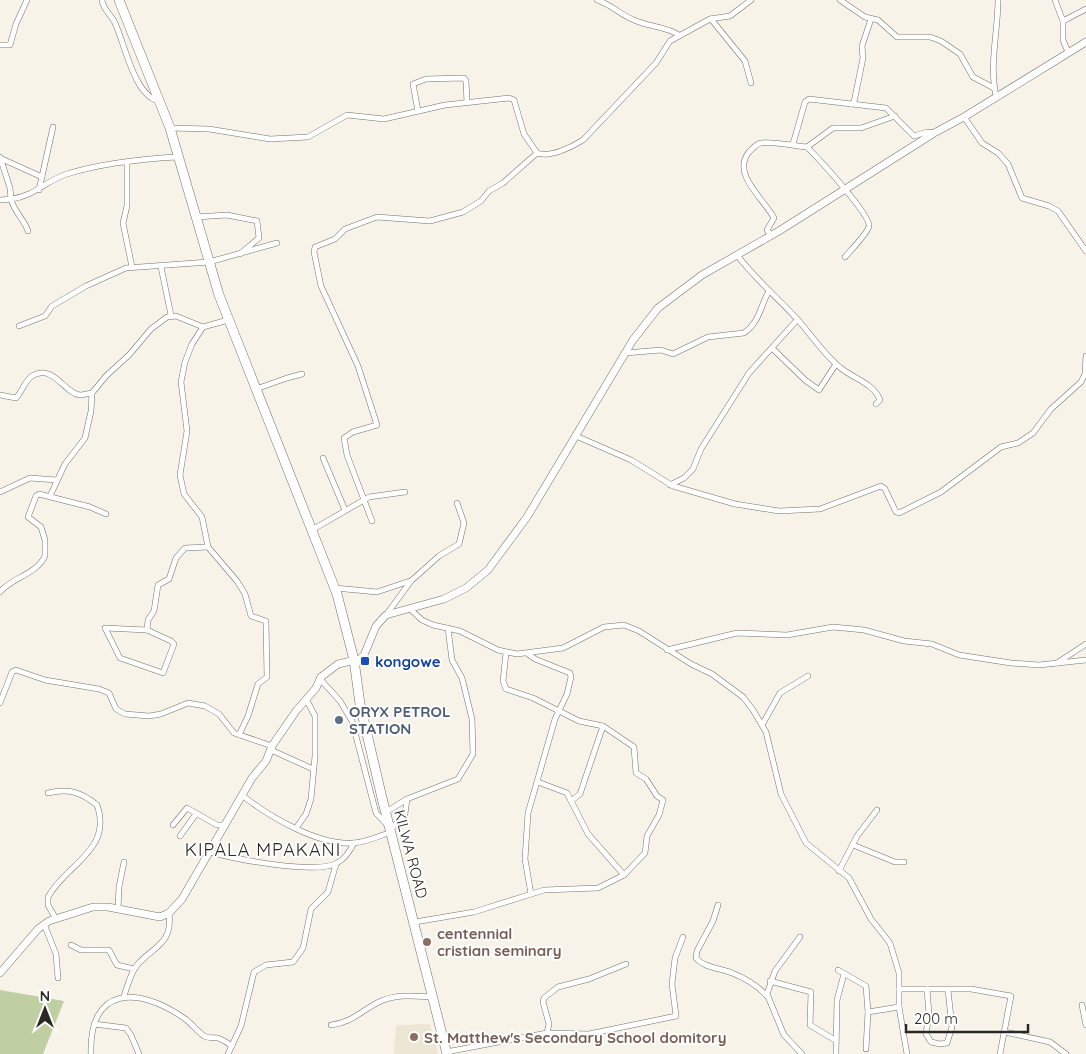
<svg xmlns="http://www.w3.org/2000/svg" width="1086" height="1054" viewBox="0 0 1086 1054" font-family="Quicksand,sans-serif">
<style>
.built{fill:#ede6d4}
.green{fill:#c0cfa2}
.lines{fill:none;stroke-linecap:round;stroke-linejoin:round}
.street-casing{stroke:#757168;stroke-width:6}
.secondary-casing{stroke:#757168;stroke-width:8}
.highway-casing{stroke:#757168;stroke-width:10}
.street{stroke:#fff;stroke-width:5}
.secondary{stroke:#fff;stroke-width:7}
.highway{stroke:#fff;stroke-width:9}
.transit-dot{fill:#1a4fb4;stroke:#fff;stroke-width:2}
.service-dot{fill:#5c6f8a;stroke:#fff;stroke-width:2}
.education-dot{fill:#8d6e63;stroke:#fff;stroke-width:2}
.labels{text-anchor:middle;dominant-baseline:central;stroke-width:4;stroke-linejoin:round;paint-order:stroke}
.transit-label{font-size:15px;font-weight:bold;fill:#164399;stroke:#fff;text-anchor:start}
.service-label{font-size:15px;font-weight:bold;fill:#4e5e75;stroke:#fff;text-anchor:start}
.street-label{font-size:15px;fill:#2a2824;stroke:#fff}
.education-label{font-size:15px;font-weight:bold;fill:#785e54;stroke:#fff;text-anchor:start}
.quarter-label{font-size:18px;letter-spacing:1px;fill:#2a2824;stroke:#fff}
</style>
<rect width="100%" height="100%" fill="#f7f3e8"/>
<!-- built -->
<polygon class="built" points="430,1024 438,1054 394,1054 396,1025"/>
<!-- green -->
<polygon class="green" points="0,990 64,1001 43,1054 0,1054"/>
<g class="lines">
<!-- street casing -->
<g class="street-casing">
<g id="street">
<path d="M102 0C103 10 111 14 115 23 125 44 134 96 159 101"/>
<path d="M597 0C612 5 621 15 634 20 649 27 665 26 679 35"/>
<polyline points="840,0 865,17 878,20 897,37 930,37 941,41 960,54 973,77 994,88"/>
<polyline points="1055,0 1063,21 1063,40 1068,52"/>
<polyline points="711,19 745,61 751,83"/>
<polyline points="1063,21 1086,9"/>
<polyline points="0,45 10,45 16,24 27,0"/>
<path d="M996 96C989 64 998 32 998 0"/>
<polyline points="851,104 854,102 863,58 862,46 871,19"/>
<polyline points="418,111 413,84 426,79 464,78 466,81 467,103"/>
<polyline points="964,117 982,143 998,153 1008,164 1022,198 1049,206 1058,211 1086,251"/>
<path d="M170 128 209 129 270 139 308 137 347 115 384 119 445 105 509 98 514 100 524 134 537 153C550 158 572 147 583 140L656 63 670 41 710 19 730 16 751 0"/>
<polyline points="793,144 805,102 809,99 886,108 914,136 927,132 934,133"/>
<path d="M807 147C818 158 870 214 869 226 868 233 850 251 845 257"/>
<polyline points="0,157 10,188 11,199 0,200"/>
<polyline points="2,159 42,177"/>
<polyline points="127,163 127,206 123,223 132,267"/>
<polyline points="39,190 53,127"/>
<polyline points="196,217 227,215 257,221 259,238 240,254"/>
<path d="M28 231C24 219 14 212 11 199 35 196 47 180 67 174 102 163 141 159 177 157"/>
<path d="M771 236 767 230 774 218C764 199 731 174 749 152 753 148 756 144 761 143 773 141 795 146 807 147L833 128H861L895 116"/>
<path d="M737 255C755 279 778 298 798 320 812 336 825 356 842 369 855 379 874 384 880 400L876 404"/>
<polyline points="161,267 171,315"/>
<polyline points="228,320 203,327 192,344 185,362 181,382 187,431 180,475 184,494 202,517 208,547 237,581 245,594 251,616 266,621 267,677 258,684 248,716 239,735"/>
<polyline points="19,326 45,316 52,306 86,286 126,268 209,262 277,243"/>
<polyline points="773,349 805,380 819,390 836,364"/>
<path d="M625 353 661 350 673 354 708 337 744 333C760 322 760 306 769 291"/>
<polyline points="256,389 287,378 302,374"/>
<path d="M0 395 16 398C22 392 25 380 32 376 53 363 65 394 80 395 84 395 89 393 92 393"/>
<polyline points="576,436 631,460 673,486 735,504 779,511 820,509 881,486 885,489 896,512 899,513 941,492 1001,447 1018,443 1033,433 1051,409 1081,382 1085,374 1086,356"/>
<polyline points="323,458 345,510"/>
<polyline points="670,485 684,478 693,469 701,449 749,373 797,320"/>
<polyline points="0,492 30,478 57,480"/>
<polyline points="50,496 65,464 85,438 91,411 92,393 106,376 129,355 151,329 167,317 176,316 203,327"/>
<polyline points="372,521 347,455 344,438 353,432 377,425 358,366 321,286 314,252 315,247 335,239 345,229 377,217 430,221 463,212 481,201 489,191 503,183 537,153"/>
<polyline points="312,530 369,497 405,492"/>
<polyline points="335,588 377,592 410,581"/>
<path d="M0 592C12 577 36 575 45 556V540L41 527 28 517 36 496 39 494 90 507 106 514"/>
<polyline points="410,609 422,620 433,625 460,631 498,650 517,654 563,648 604,627 624,625 639,631 691,664 712,674 743,697 753,710 766,732 781,794 806,843 849,878 871,919 890,943 899,973 899,1007 907,1054"/>
<polyline points="386,615 411,581 439,556 459,544 464,523 457,503"/>
<polygon points="105,628 147,630 171,641 174,644 163,673 120,658"/>
<polyline points="147,630 148,620 154,611 158,585 169,579 176,558 185,548 208,547"/>
<polyline points="667,650 737,633 787,635 833,627 864,630 904,641 932,644 959,655 1011,663 1039,665 1086,660"/>
<polyline points="528,654 535,659 570,673 571,677 567,694 555,719 528,813 525,859 531,894"/>
<polyline points="1057,663 1086,644"/>
<polyline points="320,679 340,701 352,721 376,813 391,829 405,814 407,799"/>
<polyline points="0,703 12,672 16,670 45,680 99,689 109,693 116,709 125,714 149,716 161,714 188,703 205,706 219,714 234,733 272,746"/>
<polyline points="762,725 780,693 808,676"/>
<polyline points="271,750 313,769"/>
<polyline points="538,782 567,793 588,834 624,875"/>
<path d="M48 793C68 788 81 792 97 805 113 850 66 864 48 897V905L56 919"/>
<path d="M243 796C270 817 319 846 354 843 367 842 379 836 391 832"/>
<polyline points="571,801 580,794 603,726"/>
<polyline points="386,812 407,799 458,779 473,754 472,719 462,678 452,660 448,628"/>
<polyline points="173,825 187,808 217,825 226,825"/>
<polyline points="296,828 306,814 311,799 315,756 315,716 306,699"/>
<polyline points="180,836 196,814"/>
<polyline points="853,845 895,862 904,862"/>
<path d="M210 852C235 859 316 875 337 863 345 859 350 851 354 843"/>
<polyline points="839,871 857,836 877,810"/>
<path d="M718 905 713 921 697 951 696 958C704 968 721 968 732 973 745 978 759 987 768 997"/>
<polyline points="118,909 119,887 124,862"/>
<polyline points="415,922 474,912 544,890 598,888 624,875 645,853 647,836 659,815 663,800 657,796 646,779 636,773 634,747 603,726 579,721 533,698 506,689 503,681 506,653"/>
<polyline points="44,924 56,954 58,978"/>
<polyline points="800,937 775,971 767,994 784,1035 802,1054"/>
<polyline points="71,945 81,950 109,950 117,965 134,969"/>
<polyline points="838,970 866,986 868,1012"/>
<polyline points="770,981 811,992 810,1025 835,1040"/>
<polyline points="899,989 971,989 1011,996 1000,1054"/>
<polyline points="927,989 929,1015 926,1034 931,1042 940,1044 947,1043 952,1027 948,990"/>
<path d="M124 996C128 985 130 973 138 964 154 946 173 944 169 913"/>
<polyline points="1082,1005 1086,1025"/>
<polyline points="94,1024 126,1028 131,1035 139,1054"/>
<path d="M331 1025C352 1023 363 1009 381 1001 398 994 416 996 433 997"/>
<polyline points="1005,1032 1050,1042 1066,1054"/>
<polyline points="547,1033 549,1024 543,1002 544,998 558,987 589,979 626,964"/>
<polyline points="866,1049 868,1012 899,1007"/>
<polyline points="446,1052 547,1033 589,1034 676,1016 672,984 675,958 683,937"/>
<path d="M91 1054C89 986 138 986 184 1018 191 1023 196 1030 204 1036 209 1039 213 1037 218 1038 223 1040 228 1043 232 1046"/>
<polyline points="228,1054 241,1026 254,972 266,965 293,962 303,948 311,909 328,892 336,864"/>
<polyline points="836,1054 837,1000 844,974"/>
</g>
</g>
<!-- secondary casing -->
<g class="secondary-casing">
<polyline id="secondary" points="0,973 38,929 49,921 93,907 108,907 160,917 169,913 182,899 252,778 266,761 272,746 296,711 316,688 321,677 338,664 360,659 364,655 376,626 386,615 444,599 466,588 488,570 527,517 633,340 658,308 702,275 779,231 934,133 964,117 1086,42"/>
</g>
<!-- highway casing -->
<g class="highway-casing">
<polyline id="highway" points="119,0 170,128 219,295 337,594 354,660 360,704 382,798 447,1054"/>
</g>
<!-- street -->
<use href="#street" class="street"/>
<!-- secondary -->
<use href="#secondary" class="secondary"/>
<!-- highway -->
<use href="#highway" class="highway"/>
</g>
<!-- markers -->
<rect class="transit-dot" x="360" y="656" width="10" height="10" rx="2.5"/>
<circle class="service-dot" cx="339" cy="720" r="5"/>
<g class="education-dot">
<circle cx="427" cy="942" r="5"/>
<circle cx="414" cy="1037" r="5"/>
</g>
<g class="labels">
<!-- transit labels -->
<g class="transit-label">
<text x="375" y="661">kongowe</text>
</g>
<!-- service labels -->
<g class="service-label">
<text x="349" y="711">ORYX PETROL<tspan x="349" dy="17">STATION</tspan></text>
</g>
<!-- street labels -->
<g class="street-label">
<text transform="translate(411 854) rotate(75)">KILWA ROAD</text>
</g>
<!-- education labels -->
<g class="education-label">
<text x="437" y="933">centennial<tspan x="437" dy="17">cristian seminary</tspan></text>
<text x="424" y="1037">St. Matthew's Secondary School domitory</text>
</g>
<!-- quarter labels -->
<g class="quarter-label">
<text x="263" y="849">KIPALA MPAKANI</text>
</g>
</g>
<!-- north arrow -->
<g transform="translate(45 1009)" stroke="#ffffff" stroke-width="4" paint-order="stroke">
<path d="M0-4L9 19L0 12L-9 19Z" fill="#2a2824"/>
<text y="-8" font-size="14" font-weight="bold" text-anchor="middle" fill="#2a2824">N</text>
</g>
<!-- scale -->
<path d="M906 1024v8h122v-8" fill="none" stroke="#2a2824" stroke-width="2.5"/>
<text x="914" y="1024" font-size="15" fill="#2a2824" stroke="#ffffff" stroke-width="4" paint-order="stroke">200 m</text>
</svg>
